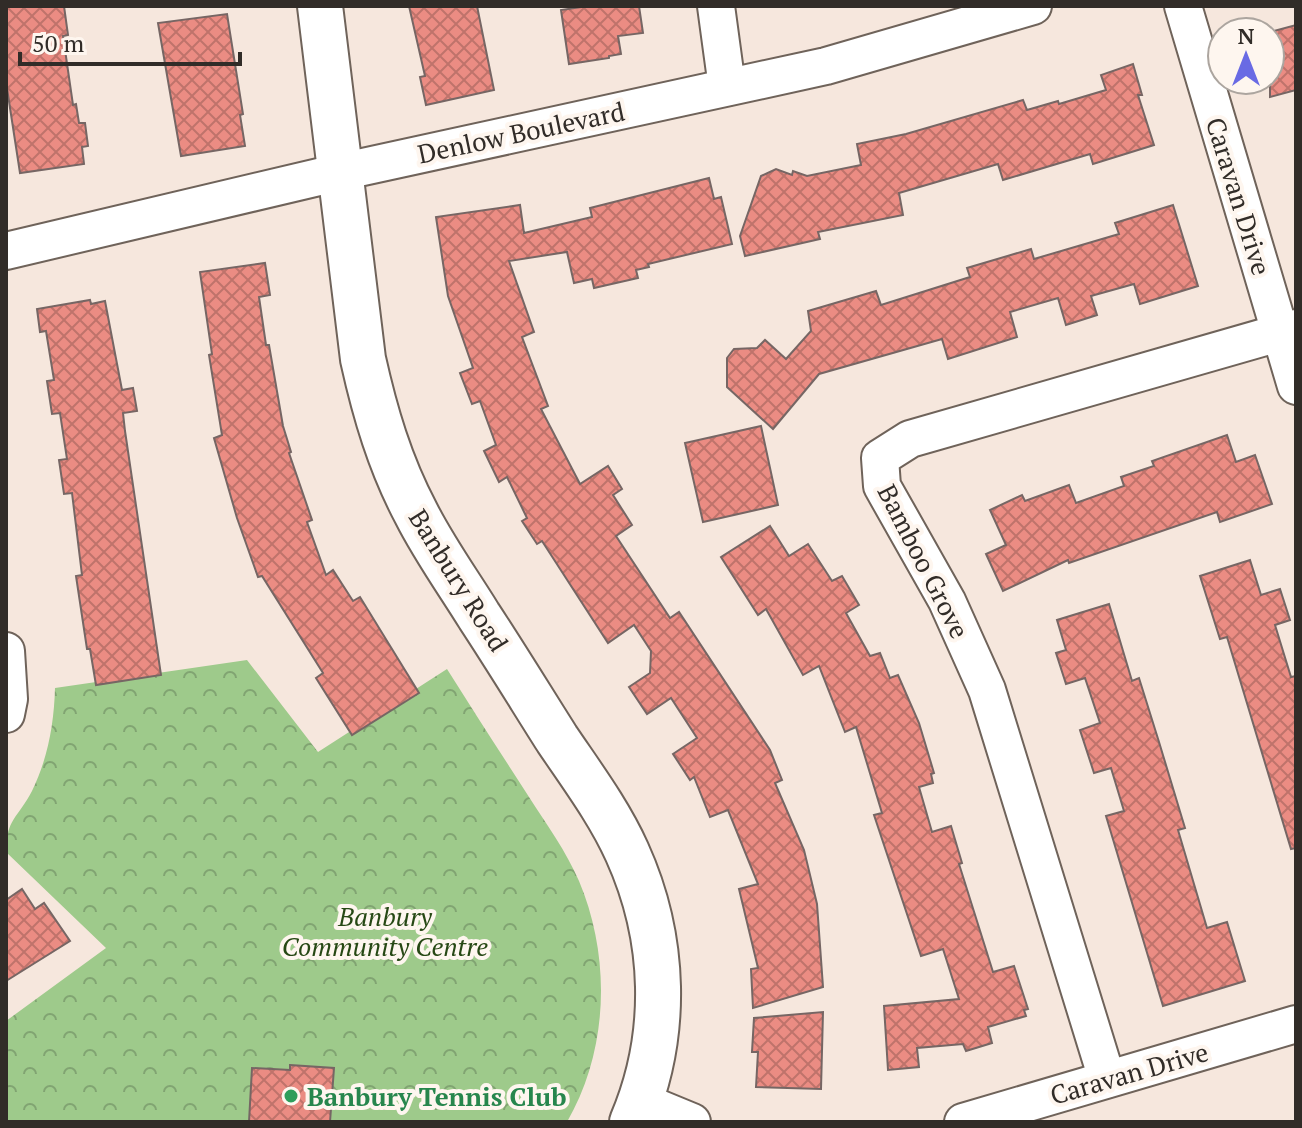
<svg xmlns="http://www.w3.org/2000/svg" width="1302" height="1128" viewBox="0 0 1302 1128" font-family="'PT Serif',serif">
<style>
.park{fill:url(#park-crowns)}
.building{fill:url(#building-cross-hatch);stroke:#766664;stroke-width:2}
.lines{fill:none;stroke-linecap:round;stroke-linejoin:round}
.minor-casing{stroke:#6f635a;stroke-width:40}
.tertiary-casing{stroke:#6f635a;stroke-width:48}
.minor{stroke:#fff;stroke-width:36}
.tertiary{stroke:#fff;stroke-width:44}
.leisure-dot{fill:#2e9e5b;stroke:#fef6ef;stroke-width:3}
.labels{text-anchor:middle;dominant-baseline:central;stroke-width:8;stroke-linejoin:round;paint-order:stroke}
.street-label{font-size:26px;fill:#312c28;stroke:#fef6ef}
.park-label{font-size:26px;font-style:italic;fill:#264814;stroke:#fef6ef}
.leisure-label{font-size:26px;font-weight:bold;fill:#27864d;stroke:#fef6ef;text-anchor:start}
</style>
<defs>
<pattern id="park-crowns" width="20" height="18" patternUnits="userSpaceOnUse" patternTransform="scale(2)"><rect width="20" height="18" fill="#9eca8b"/><path d="M2 6a3 3 0 1 1 6 0M12 15a3 3 0 1 1 6 0" fill="none" stroke="#81a472"/></pattern>
<pattern id="building-cross-hatch" width="8" height="8" patternUnits="userSpaceOnUse" patternTransform="scale(2)"><rect width="8" height="8" fill="#eb8c83"/><path d="M0 0l8 8M0 8l8-8" fill="none" stroke="#bf736b"/></pattern>
</defs>
<rect width="100%" height="100%" fill="#f6e7dd"/>
<!-- park -->
<path class="park" d="M247 660 318 752 447 669C474 712 502 755 529 797 547 825 566 851 579 881 611 957 609 1049 567 1122H6V1021L106 948 6 852C6 819 18 818 32 791 48 758 54 724 55 688Z"/>
<!-- building -->
<g class="building">
<polygon points="6,6 64,6 68,35 63,36 73,105 76,104 79,123 85,123 88,146 82,147 84,164 20,173 6,82"/>
<polygon points="409,6 477,6 494,90 426,105 420,77 425,76"/>
<polygon points="588,6 639,6 643,33 618,36 621,54 609,56 609,58 569,64 561,10"/>
<polygon points="227,14 243,114 240,115 245,146 181,156 158,23"/>
<polygon points="1296,25 1296,90 1270,97 1270,32"/>
<polygon points="1133,64 1142,95 1138,95 1154,145 1093,164 1090,154 1003,180 998,164 899,193 903,215 818,232 820,239 745,256 740,236 761,176 776,169 792,175 793,171 807,176 861,165 857,144 906,134 1023,100 1027,110 1058,101 1059,104 1106,90 1101,75"/>
<polygon points="709,178 714,199 721,197 732,244 648,264 649,267 636,270 638,278 594,288 592,279 574,283 567,252 509,261 534,332 522,337 548,406 541,409 580,484 608,466 622,489 613,495 632,525 616,536 670,618 679,612 770,750 782,780 775,783 804,850 817,904 823,987 753,1008 751,969 758,968 739,889 758,884 728,810 710,817 694,777 690,780 673,754 697,738 671,698 647,714 629,687 650,673 651,651 634,625 608,643 542,541 537,544 522,521 527,518 507,477 499,482 484,451 496,445 480,401 472,404 460,373 473,368 448,296 436,217 520,205 524,233 592,217 590,208"/>
<polygon points="1173,205 1198,286 1140,304 1134,284 1091,296 1097,315 1066,325 1058,298 1010,312 1017,337 948,359 942,339 819,374 773,429 727,387 727,358 734,349 757,348 765,340 786,359 811,331 808,311 876,291 881,305 970,277 967,268 1031,249 1034,259 1119,234 1115,223"/>
<polygon points="265,263 270,295 259,297 266,345 269,345 283,426 291,452 289,453 312,520 307,522 326,575 333,570 353,601 360,597 419,693 352,735 316,678 323,673 262,576 258,577 237,518 214,438 222,435 209,355 212,354 200,272"/>
<polygon points="90,300 91,304 105,301 122,390 133,388 137,411 123,413 125,431 161,675 96,685 90,649 87,649 76,576 82,575 72,493 64,494 59,460 67,459 60,413 52,414 47,381 54,380 46,331 40,332 37,309"/>
<polygon points="761,426 778,505 703,522 685,443"/>
<polygon points="1227,435 1236,462 1255,455 1272,504 1220,522 1217,512 1069,563 1068,560 1003,591 986,554 1006,545 990,510 1022,495 1025,501 1069,485 1076,503 1124,486 1121,477 1154,466 1152,461"/>
<polygon points="770,526 789,556 808,544 832,581 842,576 859,605 846,613 870,656 880,653 890,678 898,675 919,723 934,773 931,774 933,783 919,787 932,832 951,826 962,863 959,864 993,972 1014,966 1028,1009 1024,1010 1026,1016 988,1027 992,1043 966,1051 963,1044 917,1048 919,1067 888,1070 884,1006 959,999 943,949 921,956 874,815 882,813 856,727 845,732 819,666 803,675 766,609 758,615 721,557"/>
<polygon points="1250,560 1261,595 1280,589 1290,620 1275,625 1291,677 1296,676 1296,848 1291,849 1227,637 1220,639 1200,576"/>
<polygon points="1109,604 1132,681 1139,678 1159,742 1185,828 1178,830 1207,928 1227,922 1245,981 1163,1006 1106,816 1124,811 1111,768 1094,773 1080,730 1100,723 1085,678 1066,684 1056,653 1066,650 1057,620"/>
<polygon points="22,889 35,909 44,903 70,941 6,981 6,900"/>
<polygon points="823,1012 821,1089 756,1087 758,1052 752,1052 754,1018"/>
<polygon points="290,1065 334,1068 330,1122 249,1122 252,1068 290,1070"/>
</g>
<g class="lines">
<!-- minor casing -->
<g class="minor-casing">
<g id="minor">
<polyline points="716,6 727,87"/>
<polyline points="1183,6 1296,386"/>
<polyline points="6,251 340,172 826,66 1033,6"/>
<polyline points="6,651 9,699 6,714"/>
<polyline points="1107,1079 987,690 947,601 882,486 880,458 910,439 1296,328"/>
<polyline points="641,1101 692,1122"/>
<polyline points="963,1122 1296,1024"/>
</g>
</g>
<!-- tertiary casing -->
<g class="tertiary-casing">
<path id="tertiary" d="M320 6 363 359C375 413 390 464 416 513 434 549 458 582 479 616 506 657 531 698 557 739 582 776 609 812 627 852 666 938 669 1035 632 1122"/>
</g>
<!-- minor -->
<use href="#minor" class="minor"/>
<!-- tertiary -->
<use href="#tertiary" class="tertiary"/>
</g>
<!-- markers -->
<circle class="leisure-dot" cx="291" cy="1096" r="8"/>
<g class="labels">
<!-- street labels -->
<g class="street-label">
<text transform="translate(521 132) rotate(-12)">Denlow Boulevard</text>
<text transform="translate(1239 196) rotate(73)">Caravan Drive</text>
<text transform="translate(924 561) rotate(63)">Bamboo Grove</text>
<text transform="translate(459 580) rotate(58)">Banbury Road</text>
<text transform="translate(1129 1073) rotate(-16)">Caravan Drive</text>
</g>
<!-- park labels -->
<g class="park-label">
<text x="385" y="916">Banbury<tspan x="385" dy="30">Community Centre</tspan></text>
</g>
<!-- leisure labels -->
<g class="leisure-label">
<text x="307" y="1096">Banbury Tennis Club</text>
</g>
</g>
<!-- border -->
<rect width="1302" height="1128" fill="none" stroke="#312c28" stroke-width="16"/>
<!-- north arrow -->
<g transform="translate(1246 56)"><circle r="38" fill="#fef6ef" stroke="#aca59f" stroke-width="2"/>
<path d="M0-6L14 30L0 20L-14 30Z" fill="#696ae4"/>
<text y="-12" font-size="22" font-weight="bold" text-anchor="middle" fill="#312c28">N</text>
</g>
<!-- scale -->
<path d="M20 52v12h220v-12" fill="none" stroke="#312c28" stroke-width="4"/>
<text x="32" y="52" font-size="24" fill="#312c28" stroke="#fef6ef" stroke-width="6" paint-order="stroke">50 m</text>
</svg>
